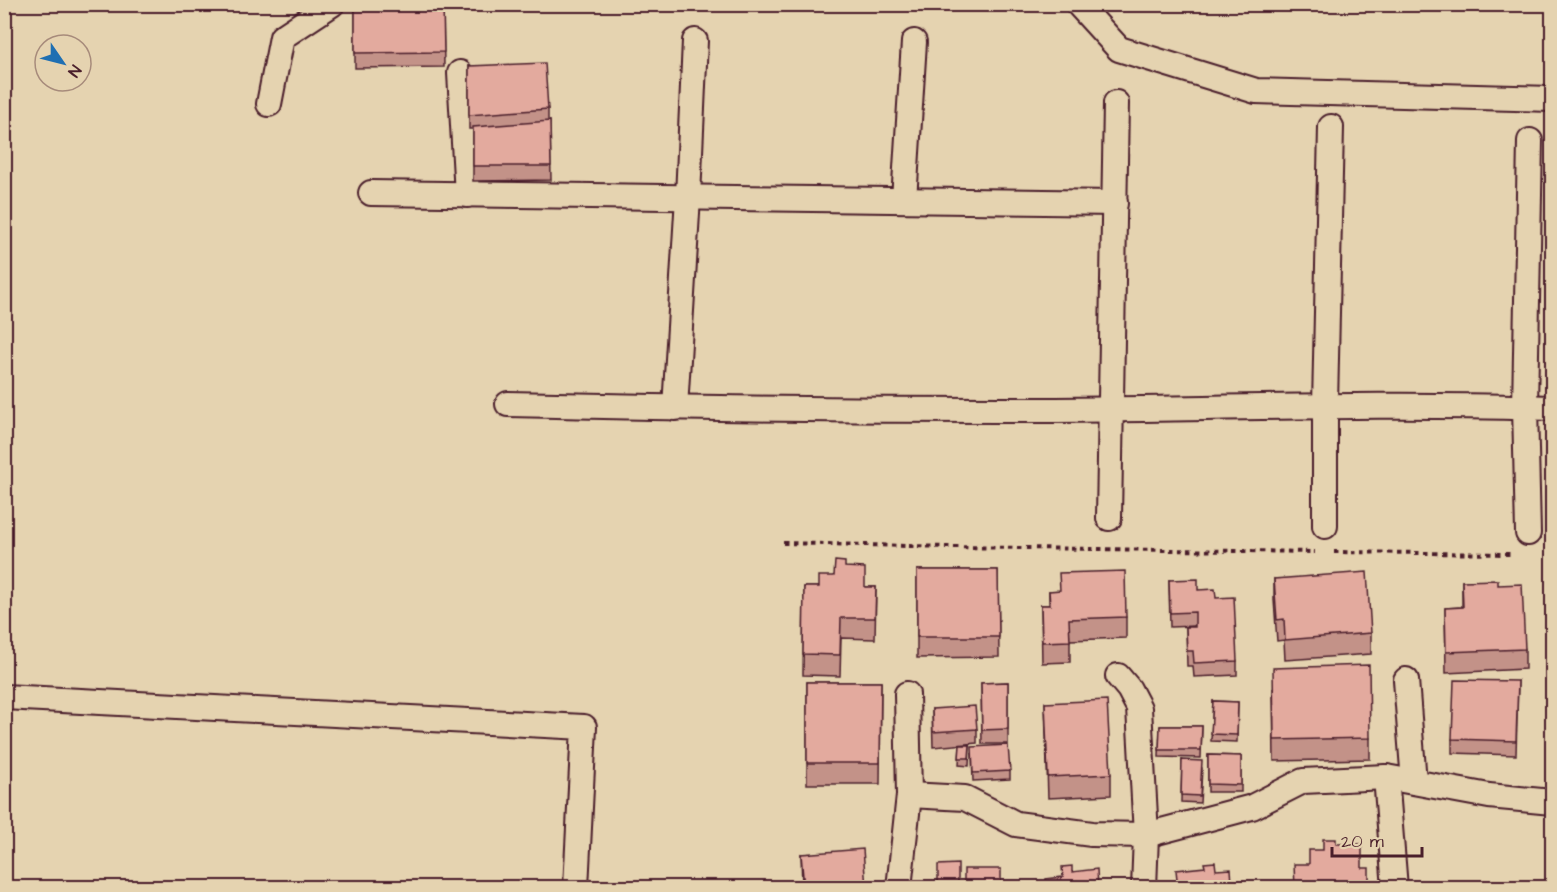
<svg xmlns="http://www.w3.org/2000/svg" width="1557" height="892" viewBox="0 0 1557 892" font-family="'Architects Daughter',sans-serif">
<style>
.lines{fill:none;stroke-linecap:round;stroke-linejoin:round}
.street-casing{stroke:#4a1f2b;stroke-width:28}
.path{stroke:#4a1f2b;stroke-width:4;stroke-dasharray:4.5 4.5;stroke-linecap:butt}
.street{stroke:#e5d3b0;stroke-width:24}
.wall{fill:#c39288;stroke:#4a1f2b;stroke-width:1.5}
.building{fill:#e3aa9e;stroke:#4a1f2b;stroke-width:1.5}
</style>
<rect width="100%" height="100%" fill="#e5d3b0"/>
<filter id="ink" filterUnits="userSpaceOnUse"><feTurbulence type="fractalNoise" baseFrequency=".0167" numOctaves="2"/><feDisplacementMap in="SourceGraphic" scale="12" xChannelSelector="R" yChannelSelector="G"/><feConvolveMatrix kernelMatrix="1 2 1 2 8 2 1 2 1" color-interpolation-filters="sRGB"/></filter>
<g filter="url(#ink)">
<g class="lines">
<!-- street casing -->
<g class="street-casing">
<g id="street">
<polyline points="1078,4 1119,49 1256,91 1552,99"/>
<polyline points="460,73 467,195"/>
<polyline points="269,104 282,37 332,4"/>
<polyline points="371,193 1115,203"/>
<polyline points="904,200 914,42"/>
<path d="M508 404C674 408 840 410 1007 410 1189 410 1370 402 1552 408"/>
<polyline points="675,408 688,197 695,41"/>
<polyline points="1109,518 1116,103"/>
<polyline points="1325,526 1325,405 1331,127"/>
<polyline points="1528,533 1525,407 1530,141"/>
<polyline points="1118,676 1129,689 1139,708 1146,835 1144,888"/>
<polyline points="1406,680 1414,782"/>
<polyline points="4,697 584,727 576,888"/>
<polyline points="1386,777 1395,888"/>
<polyline points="909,795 965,798 1016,824 1092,834 1146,835 1252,807 1303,781 1386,777 1489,796 1552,802"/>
<polyline points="899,888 909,795 907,694"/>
</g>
</g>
<!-- path -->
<g class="path">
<polyline points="783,543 950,547 1315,552"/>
<polyline points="1334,552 1510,554"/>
</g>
<!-- street -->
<use href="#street" class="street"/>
</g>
<!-- wall -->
<g class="wall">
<polygon points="355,4 443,4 444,67 355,68"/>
<polygon points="469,66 548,109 548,121 550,121 551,180 473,181 473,129 469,129"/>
<polygon points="845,567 865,587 876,587 875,639 841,638 840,676 803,675 804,587 819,587"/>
<polygon points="917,570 998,570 999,657 917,658"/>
<polygon points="1274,579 1371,633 1371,654 1285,660 1284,640 1277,641 1274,600"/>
<polygon points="1169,580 1198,590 1216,598 1237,661 1237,675 1194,677 1193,666 1187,666 1186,627 1195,626 1170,627"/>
<polygon points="1462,581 1498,585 1525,649 1525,669 1446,673 1445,608 1462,607"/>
<polygon points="1049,591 1126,617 1126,638 1070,640 1070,662 1042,663 1041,605 1049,605"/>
<polygon points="1518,681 1516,755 1452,753 1452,739"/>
<polygon points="807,682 881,682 880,784 807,784"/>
<polygon points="1008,682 1008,744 982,744 981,683"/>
<polygon points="1273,689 1370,738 1370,759 1274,761"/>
<polygon points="1213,701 1238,702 1237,742 1211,741"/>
<polygon points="1045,703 1111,774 1111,795 1048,798"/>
<polygon points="932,709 977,729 977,743 933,747"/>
<polygon points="1160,726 1202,726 1201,758 1159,757"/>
<polygon points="960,745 970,745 969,766 959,765"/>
<polygon points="972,754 1010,771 1010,779 973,781"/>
<polygon points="1208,755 1241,756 1241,792 1208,792"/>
<polygon points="1182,760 1202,768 1200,803 1181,802"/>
<polygon points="801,854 866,888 802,888"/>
</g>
<!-- building -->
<g class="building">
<polygon points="355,4 443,4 444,52 355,53"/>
<polygon points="545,63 548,109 469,115 469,66"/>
<polygon points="550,121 551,166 473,166 473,127"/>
<polygon points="835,561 845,562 845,567 865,568 865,587 876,587 875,618 841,618 840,655 803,654 804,587 819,587 819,576 834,576"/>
<polygon points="917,570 998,570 999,637 917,637"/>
<polygon points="1125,571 1126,617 1069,619 1070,641 1042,642 1041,605 1050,605 1049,591 1060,590 1059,573"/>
<polygon points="1367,572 1371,633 1285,640 1284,619 1277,620 1274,579"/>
<polygon points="1198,579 1198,590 1215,589 1216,598 1234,597 1237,661 1194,663 1193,651 1187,651 1186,627 1195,627 1195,612 1170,613 1169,580"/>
<polygon points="1498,580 1498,585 1522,584 1525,649 1446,652 1445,608 1463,607 1462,581"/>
<polygon points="1369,665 1370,738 1274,740 1273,668"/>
<polygon points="1454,680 1518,681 1516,741 1452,739"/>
<polygon points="807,682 881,682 880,763 807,763"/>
<polygon points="1008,682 1008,729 982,730 981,683"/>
<polygon points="1107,700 1111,774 1048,777 1045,703"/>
<polygon points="1213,701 1238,702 1237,735 1211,734"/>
<polygon points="975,706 977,729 933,732 932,709"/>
<polygon points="1160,726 1202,726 1201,750 1159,750"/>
<polygon points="960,745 970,745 969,758 959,758"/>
<polygon points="1008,745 1010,771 973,773 972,747"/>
<polygon points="1208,755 1241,756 1241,785 1208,784"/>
<polygon points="1182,760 1202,761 1200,796 1181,795"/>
<polygon points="1323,839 1336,839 1336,844 1362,844 1362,868 1369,868 1369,888 1295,888 1294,864 1309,864 1309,850 1323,850"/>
<polygon points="863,849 866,888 804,888 801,854"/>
<polygon points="1215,862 1216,870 1231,869 1232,883 1245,882 1245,888 1178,888 1176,870 1205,867 1204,863"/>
<polygon points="958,864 958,888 938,888 938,865"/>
<polygon points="1072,866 1072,872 1097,869 1098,888 1046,888 1046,879 1063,877 1062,867"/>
<rect x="964" y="869" width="37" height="19"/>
</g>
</g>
<!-- margin -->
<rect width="1557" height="892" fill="none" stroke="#e5d3b0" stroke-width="24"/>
<rect x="12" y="12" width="1533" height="868" fill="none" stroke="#4a1f2b" stroke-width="2" filter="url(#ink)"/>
<!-- north arrow -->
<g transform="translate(63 63) rotate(125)"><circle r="28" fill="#e5d3b0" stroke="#a78b7b" stroke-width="1.5"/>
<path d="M0-4.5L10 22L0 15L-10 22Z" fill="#1f6fb2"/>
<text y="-9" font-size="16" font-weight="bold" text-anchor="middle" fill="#4a1f2b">N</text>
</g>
<!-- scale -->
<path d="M1332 847v9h90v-9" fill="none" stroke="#4a1f2b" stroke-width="3"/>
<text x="1341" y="847" font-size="18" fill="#4a1f2b" stroke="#e5d3b0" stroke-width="4.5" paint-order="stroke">20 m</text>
</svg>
